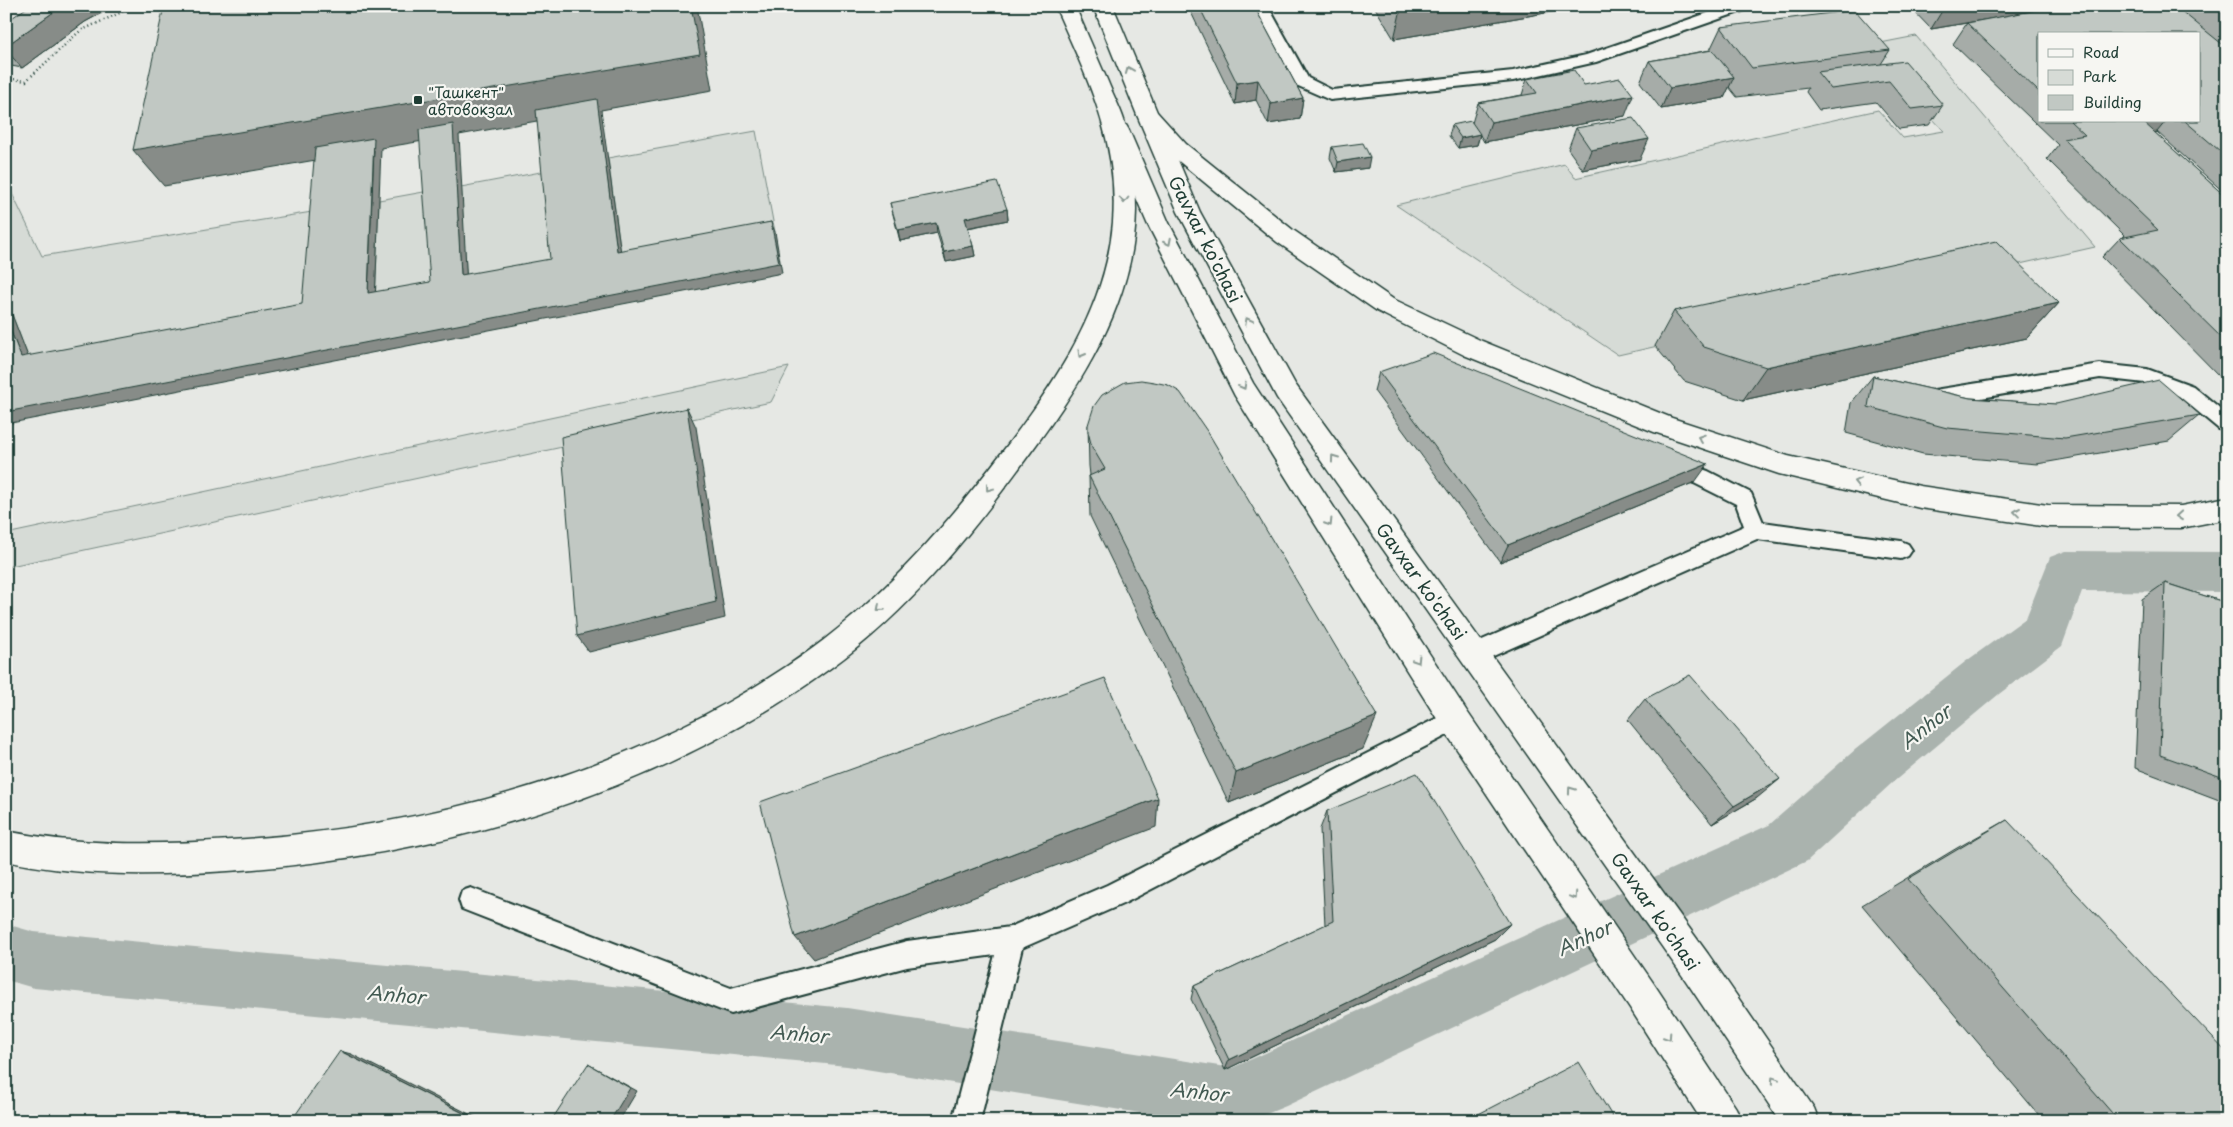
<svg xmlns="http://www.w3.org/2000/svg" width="2233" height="1127" viewBox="0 0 2233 1127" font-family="'Playpen Sans',sans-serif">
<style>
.built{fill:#e6e8e4;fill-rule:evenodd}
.green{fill:#d6dbd6;stroke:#7a8c85}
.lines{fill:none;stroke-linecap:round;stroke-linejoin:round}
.canal{fill:#aab3ae;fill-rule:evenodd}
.lane-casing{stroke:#1f3d34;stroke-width:4}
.secondary-casing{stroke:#1f3d34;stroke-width:3}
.primary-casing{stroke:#1f3d34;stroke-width:3}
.path{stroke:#1f3d34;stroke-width:2.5;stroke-dasharray:1 3;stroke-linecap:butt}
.lane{fill:#f6f6f2;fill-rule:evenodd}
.secondary{fill:#f6f6f2;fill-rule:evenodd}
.primary{fill:#f6f6f2;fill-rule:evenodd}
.wall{fill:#a6aca8;stroke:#1f3d34;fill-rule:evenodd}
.shaded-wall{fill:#878c88;stroke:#1f3d34}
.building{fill:#c1c8c3;stroke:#1f3d34}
.oneway{stroke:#8a9a93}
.poi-dot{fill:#1f3d34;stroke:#f6f6f2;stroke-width:2}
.labels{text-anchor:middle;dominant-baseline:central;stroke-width:4.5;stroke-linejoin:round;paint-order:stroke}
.far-poi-label{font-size:15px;fill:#1f3d34;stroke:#f6f6f2;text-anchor:start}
.street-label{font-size:18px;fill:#1f3d34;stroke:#f6f6f2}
.water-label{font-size:19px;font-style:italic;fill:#425a52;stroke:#f6f6f2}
</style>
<rect width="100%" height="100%" fill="#f6f6f2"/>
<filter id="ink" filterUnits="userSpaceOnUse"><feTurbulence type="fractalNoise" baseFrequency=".02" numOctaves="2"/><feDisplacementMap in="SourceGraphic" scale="10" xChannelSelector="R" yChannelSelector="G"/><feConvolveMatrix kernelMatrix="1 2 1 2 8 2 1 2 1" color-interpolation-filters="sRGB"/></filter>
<g filter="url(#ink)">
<!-- built -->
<path class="built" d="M6 6H2227V1121H6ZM2039 34H2199V121H2039Z"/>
<!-- green -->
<g class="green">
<polygon points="1916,36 2095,247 1618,355 1396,205 1565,164 1575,178 1878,110 1903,138 1944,131 1865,46"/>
<polygon points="756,131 775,232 622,261 608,158"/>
<polygon points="546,171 556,269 467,286 461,187"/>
<polygon points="6,181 42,256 318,211 310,314 32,367 6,299"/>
<polygon points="429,191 437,292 375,303 379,200"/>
<polygon points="789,367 771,402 6,567 6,534"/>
</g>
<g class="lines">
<!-- canal -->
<polygon class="canal" points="2066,551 2227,552 2227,592 2082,591 2062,646 1999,694 1892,783 1807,861 1286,1106 1249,1121 1190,1121 847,1066 34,988 6,980 6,924 34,932 847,1008 1232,1068 1769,825 1856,749 1965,662 2026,618 2050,557"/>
<!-- lane casing -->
<g class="lane-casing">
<g id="lane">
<polygon points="1253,6 1268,6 1308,78 1332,90 1513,71 1586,55 1728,6 1750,6 1748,9 1596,62 1513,81 1330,100 1296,85"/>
<polygon points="2100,364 2147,369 2193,386 2227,414 2227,433 2220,430 2179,396 2145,383 2100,378 1934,406 1927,403 1924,398 1927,393 1934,390"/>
<polygon points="1672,459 1708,471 1751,493 1763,522 1901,541 1908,544 1912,550 1908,556 1901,559 1757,539 1482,661 1474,664 1466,661 1463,654 1466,647 1744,526 1736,504 1694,483 1665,473 1662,467 1665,461"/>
<polygon points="1455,709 1463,713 1466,720 1463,727 1125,903 1022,948 980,1121 952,1121 995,955 907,967 731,1014 462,909 459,900 462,891 471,888 731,988 907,941 1010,927 1107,885"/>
</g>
</g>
<!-- secondary casing -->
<g class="secondary-casing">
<g id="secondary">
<polygon points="1148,108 1155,110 1159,115 1200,212 1295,384 1708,954 1814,1108 1819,1121 1780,1121 1684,978 1277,398 1178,212 1137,115 1141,110"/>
<polygon points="1118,123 1126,125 1129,130 1169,223 1253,383 1466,710 1654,984 1736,1108 1741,1121 1702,1121 1630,1008 1444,730 1235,396 1147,223 1107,130 1110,125"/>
</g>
</g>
<!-- primary casing -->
<g class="primary-casing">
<g id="primary">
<path d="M1055 6H1075C1086 31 1097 57 1108 82 1113 95 1120 107 1124 120 1132 149 1136 180 1136 210 1135 302 1081 385 1028 456 972 533 910 611 832 667 658 794 441 857 228 871 154 876 80 877 6 861V831C81 846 155 845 231 840 436 827 646 769 813 648 887 594 948 523 1003 451 1055 383 1106 309 1113 222 1119 140 1087 78 1055 6Z"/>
<polygon points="1093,6 1113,6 1157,112 1186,144 1293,230 1393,299 1482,341 1672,418 1788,456 1920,486 2048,505 2181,506 2227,497 2227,519 2181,528 2048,527 1920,508 1779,474 1654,432 1464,355 1377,311 1277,242 1170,154 1137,115"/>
</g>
</g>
<!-- path -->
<g class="path">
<polyline points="6,69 13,63"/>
<polyline points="6,78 26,81 80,31 135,6"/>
</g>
<!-- lane -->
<use href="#lane" class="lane"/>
<!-- secondary -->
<use href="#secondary" class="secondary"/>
<!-- primary -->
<use href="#primary" class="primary"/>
</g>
<!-- wall -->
<g class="wall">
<polygon points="1188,6 1254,6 1303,98 1300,119 1268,124 1256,100 1235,104"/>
<polygon points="1374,6 1586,6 1394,39"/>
<path d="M1909 6H2227V195L2157 132 2155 133 2227 198V384L2102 257 2120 238 2125 236 2047 159 2058 145 1953 44 1967 23 1931 29ZM2039 34 2199 121H2039Z"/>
<polygon points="113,7 85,22 22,68 6,65 6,22"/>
<polygon points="1721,27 1890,50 1881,64 1943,105 1929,125 1899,129 1876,102 1819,110 1806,92 1808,88 1737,97 1729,87 1724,98 1661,109 1640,82 1649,61 1710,50"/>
<polygon points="1527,79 1625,116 1484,142 1480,135 1477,145 1458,148 1449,136 1452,125 1472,123 1478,103 1522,95"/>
<polygon points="1576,128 1640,159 1583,170 1568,149"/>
<polygon points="1332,147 1368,168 1336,172 1330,158"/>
<polygon points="890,203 1007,209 1008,220 968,228 973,246 975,256 946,262 937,233 900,241"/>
<polygon points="2059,303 2027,338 1743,400 1684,381 1655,346 1674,311"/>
<polygon points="1379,372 1695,482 1500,562 1374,391"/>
<polygon points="1873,376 1970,398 2200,415 2169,441 2037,464 1923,454 1846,433 1851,403"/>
<polygon points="1088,425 1363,749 1229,803 1090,516 1089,476 1090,475 1089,466"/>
<polygon points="2165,583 2227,603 2227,803 2135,768 2142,599"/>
<polygon points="1645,699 1757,798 1712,824 1628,720"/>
<polygon points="1327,811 1510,924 1495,939 1225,1070 1191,999 1194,986 1325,925 1320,829"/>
<polygon points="2007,820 2227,1121 2044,1121 1862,905 1957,848"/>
</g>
<!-- shaded-wall -->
<g class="shaded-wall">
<polygon points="62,6 114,6 85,22 22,68 6,50 6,46"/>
<polygon points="691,6 697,6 712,90 601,110 622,261 617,251 598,110 459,135 467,286 461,275 453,136 381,148 375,303 368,293 374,150 164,186 133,150"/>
<polygon points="1419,6 1586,6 1394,39 1401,9"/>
<polygon points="1945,6 2065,6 1931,29"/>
<polygon points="1734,77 1724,98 1661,109 1670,88"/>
<polygon points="1258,80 1256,100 1235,104 1237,83"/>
<polygon points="1633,95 1625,116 1484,142 1491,122"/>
<polygon points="1303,98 1300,119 1268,124 1271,104"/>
<polygon points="2137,121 2166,121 2157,132 2122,139"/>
<polygon points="1480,134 1477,145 1458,148 1461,138"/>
<polygon points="1649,139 1640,159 1583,170 1591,150"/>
<polygon points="1370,157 1368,168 1336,172 1338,162"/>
<polygon points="1007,209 1008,220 966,228 965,218"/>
<polygon points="771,222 775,232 782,273 6,424 6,412"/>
<polygon points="936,223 937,233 900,241 898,230"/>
<polygon points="973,246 975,256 946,262 944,252"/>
<polygon points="6,299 32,367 21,357 6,319"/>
<polygon points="2059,303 2027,338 1743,400 1766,367"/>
<polygon points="687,408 696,427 725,618 589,652 577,636"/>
<polygon points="1708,464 1695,482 1500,562 1508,545"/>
<polygon points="1377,716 1363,749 1229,803 1236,773"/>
<polygon points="1780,779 1757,798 1712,824 1734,806"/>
<polygon points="1158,798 1156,827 814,959 795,937"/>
<polygon points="1510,924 1495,939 1225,1070 1229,1060"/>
<polygon points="340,1051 351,1054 483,1121 479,1121"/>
<polygon points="588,1064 637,1091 619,1121 610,1121"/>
</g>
<!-- building -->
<g class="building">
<polygon points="29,6 62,6 6,46 6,22"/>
<polygon points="164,6 691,6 700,54 133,150"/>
<polygon points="1199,6 1254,6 1303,98 1271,104 1258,80 1237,83"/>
<polygon points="1399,6 1419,6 1401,9"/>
<polygon points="2059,6 2175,6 2227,48 2227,157 2185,121 2199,121 2199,34 2039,34 2039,92 1967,23"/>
<polygon points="1855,10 1890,50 1752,68 1721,27"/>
<polygon points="1712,50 1734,77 1670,88 1649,61"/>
<polygon points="1905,61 1943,105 1912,109 1889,81 1831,89 1817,72"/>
<polygon points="1574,70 1584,85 1620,78 1633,95 1491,122 1478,103 1537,93 1527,79"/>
<polygon points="597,99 617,251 771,222 779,263 6,412 6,319 21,357 302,304 315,148 374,138 368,293 430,282 419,130 453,124 461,275 550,259 536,110"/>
<polygon points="1633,118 1649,139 1591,150 1576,128"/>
<polygon points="1471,121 1480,134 1461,138 1452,125"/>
<polygon points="2070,121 2142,121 2227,198 2227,220 2225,220 2227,222 2227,343 2120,238 2158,230 2063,139 2085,135"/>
<polygon points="1363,143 1370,157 1338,162 1332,147"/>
<polygon points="997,182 1007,209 965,218 973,246 944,252 936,223 898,230 890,203"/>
<polygon points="1996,241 2059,303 1766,367 1704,347 1674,311"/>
<polygon points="1433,353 1708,464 1508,545 1379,372"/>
<polygon points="1873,376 1970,398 2056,404 2159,380 2200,415 2065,438 1947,428 1868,407"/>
<polygon points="1141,380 1154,382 1168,385 1180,392 1209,434 1377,716 1236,773 1089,476 1105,469 1092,447 1088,432 1088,425 1094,406 1102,395 1125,382"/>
<polygon points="687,408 716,602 577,636 561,437"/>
<polygon points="2165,583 2227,603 2227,779 2160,755"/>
<polygon points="1690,675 1780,779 1734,806 1645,699"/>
<polygon points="1105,678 1158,798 795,937 760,802"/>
<polygon points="1417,773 1510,924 1229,1060 1194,986 1333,921 1327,811"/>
<polygon points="2007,820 2227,1053 2227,1121 2119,1121 1908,879"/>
<polygon points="340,1051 479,1121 309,1121 296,1114"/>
<polygon points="1579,1062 1615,1121 1465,1121"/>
<polygon points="588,1064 630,1088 610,1121 551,1121"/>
</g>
<!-- one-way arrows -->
<defs><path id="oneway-chevron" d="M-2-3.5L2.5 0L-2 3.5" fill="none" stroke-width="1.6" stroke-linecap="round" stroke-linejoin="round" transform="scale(1.25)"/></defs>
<g class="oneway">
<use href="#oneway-chevron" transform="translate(1129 70) rotate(-112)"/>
<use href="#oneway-chevron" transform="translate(1124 200) rotate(90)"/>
<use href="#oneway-chevron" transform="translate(1168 242) rotate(63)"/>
<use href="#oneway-chevron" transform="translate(1248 321) rotate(-118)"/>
<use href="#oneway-chevron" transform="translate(1081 354) rotate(120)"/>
<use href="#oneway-chevron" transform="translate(1243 386) rotate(61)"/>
<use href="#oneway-chevron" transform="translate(1701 438) rotate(-161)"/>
<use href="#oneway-chevron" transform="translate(1334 458) rotate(-126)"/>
<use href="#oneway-chevron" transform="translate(1857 482) rotate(-167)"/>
<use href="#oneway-chevron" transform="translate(989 488) rotate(127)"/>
<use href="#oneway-chevron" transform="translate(2017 512) rotate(-173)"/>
<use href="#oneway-chevron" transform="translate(2179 516) rotate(175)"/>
<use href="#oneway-chevron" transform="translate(1329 523) rotate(58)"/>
<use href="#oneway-chevron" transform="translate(880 608) rotate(139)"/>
<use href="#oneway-chevron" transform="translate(1417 660) rotate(58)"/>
<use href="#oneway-chevron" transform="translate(1571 790) rotate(-126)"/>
<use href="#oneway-chevron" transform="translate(1574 896) rotate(56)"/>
<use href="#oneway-chevron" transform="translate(1668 1037) rotate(57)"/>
<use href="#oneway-chevron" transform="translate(1774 1080) rotate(-124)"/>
</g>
</g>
<!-- markers -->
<rect class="poi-dot" x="413" y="95" width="10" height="10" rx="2.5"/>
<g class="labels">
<!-- far-poi labels -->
<g class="far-poi-label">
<text x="428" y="91">"Ташкент"<tspan x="428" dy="17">автовокзал</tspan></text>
</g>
<!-- street labels -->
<g class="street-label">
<text transform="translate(1206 239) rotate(63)">Gavxar ko'chasi</text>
<text transform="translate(1422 581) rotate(54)">Gavxar ko'chasi</text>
<text transform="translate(1656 911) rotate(55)">Gavxar ko'chasi</text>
</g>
<!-- water labels -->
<g class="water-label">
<text transform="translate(1925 726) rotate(-38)">Anhor</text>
<text transform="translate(1584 937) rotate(-25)">Anhor</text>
<text transform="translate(396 994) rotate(5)">Anhor</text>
<text transform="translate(799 1033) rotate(5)">Anhor</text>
<text transform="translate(1199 1091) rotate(6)">Anhor</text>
</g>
</g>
<!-- margin -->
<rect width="2233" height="1127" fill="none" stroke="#f6f6f2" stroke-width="25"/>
<rect x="12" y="12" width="2208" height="1102" fill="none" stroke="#1f3d34" stroke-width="2" filter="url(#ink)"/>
<!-- legend -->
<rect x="2038" y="32" width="162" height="90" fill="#f6f6f2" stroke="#a0aca6"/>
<rect x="2048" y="49" width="25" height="8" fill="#f6f6f2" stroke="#a0aca6"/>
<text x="2083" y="58" font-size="15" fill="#1f3d34">Road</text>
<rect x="2048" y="70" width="25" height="15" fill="#d6dbd6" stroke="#a0aca6"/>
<text x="2083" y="82" font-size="15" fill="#1f3d34">Park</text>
<rect x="2048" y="95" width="25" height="15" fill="#c1c8c3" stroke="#a0aca6"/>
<text x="2083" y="108" font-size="15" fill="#1f3d34">Building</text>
</svg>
